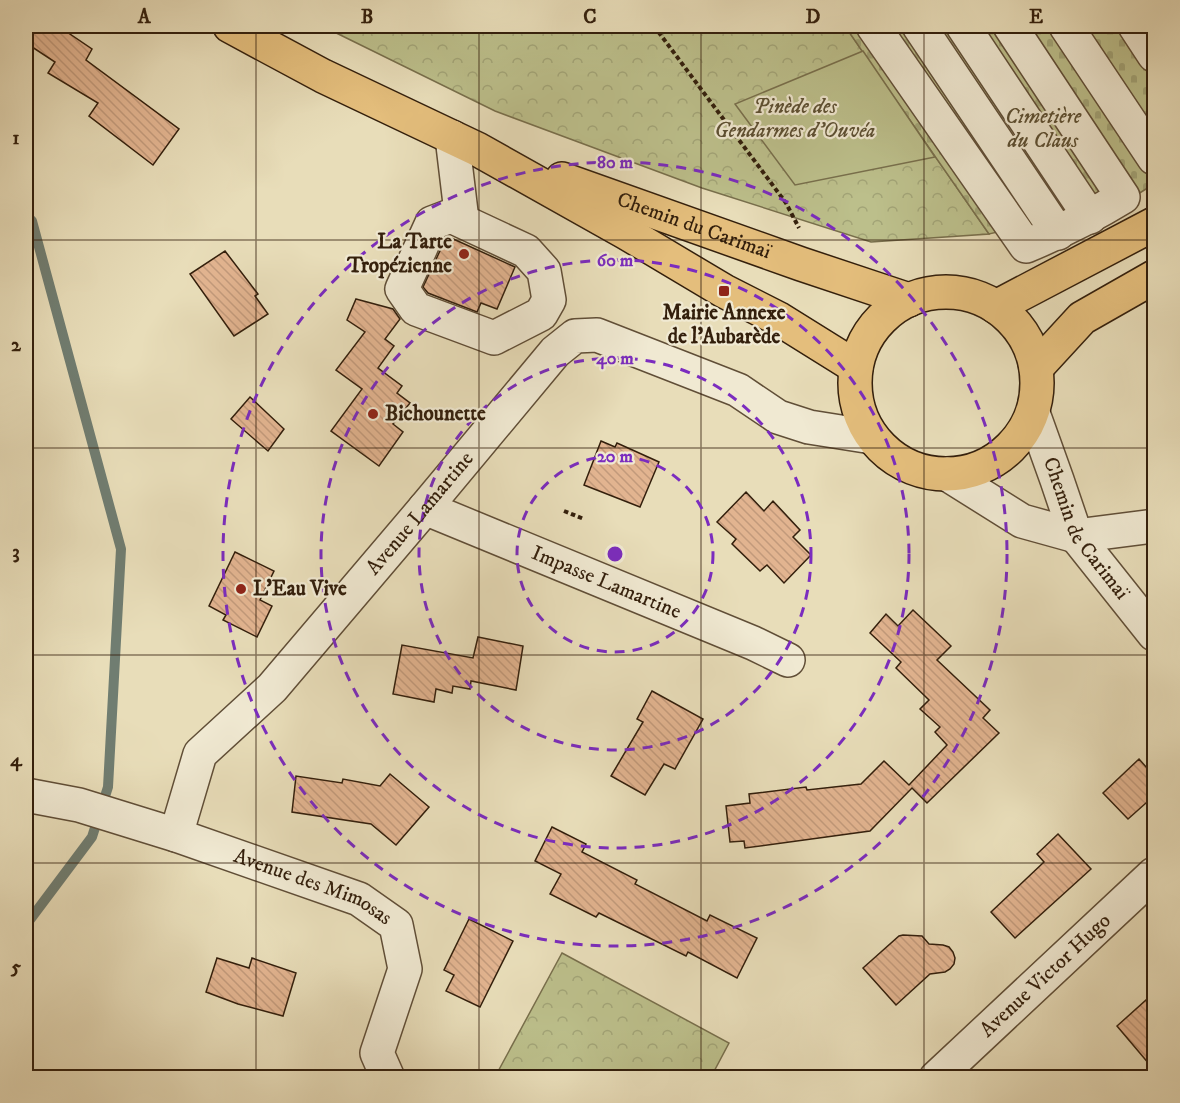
<svg xmlns="http://www.w3.org/2000/svg" width="1180" height="1103" viewBox="0 0 1180 1103" font-family="'IM FELL DW Pica',serif">
<style>
.forest{fill:url(#forest-crowns);stroke:#786f4c;stroke-width:1.5}
.cemetery{fill:url(#cemetery-stones);stroke:#786f4c;stroke-width:1.5}
.park{fill:#bcbf8b;stroke:#786f4c;stroke-width:1.5}
.lines{fill:none;stroke-linecap:round;stroke-linejoin:round}
.stream{stroke:#707d71;stroke-width:10}
.building{fill:url(#building-back-hatch);stroke:#331f0c;stroke-width:1.5}
.minor-casing{stroke:#604e37;stroke-width:36}
.major-casing{stroke:#331f0c;stroke-width:36}
.path{stroke:#331f0c;stroke-width:4;stroke-dasharray:4.5 3;stroke-linecap:butt}
.minor{stroke:#f0e9d2;stroke-width:33}
.major{stroke:#e4be7c;stroke-width:33}
.grid{fill:none;stroke:#331f0c;stroke-width:1.5;stroke-opacity:0.55}
.ring{fill:none;stroke:#7b2cbf;stroke-width:3;stroke-dasharray:10 8}
.poi-dot{fill:#8f2418;stroke:#f0e9d2;stroke-width:2}
.labels{text-anchor:middle;dominant-baseline:central;stroke-width:4.5;stroke-linejoin:round;paint-order:stroke}
.park-label{font-size:21px;font-style:italic;fill:#5c4f32;stroke:#f0e9d2}
.street-label{font-size:21px;fill:#331f0c;stroke:#f0e9d2}
.poi-label{font-size:21px;font-weight:bold;fill:#331f0c;stroke:#f0e9d2;text-anchor:start}
.centre{fill:#7b2cbf;stroke:#f0e9d2;stroke-width:3}
.ring-label{font-size:18px;text-anchor:middle;font-weight:bold;fill:#7b2cbf;stroke:#f0e9d2;stroke-width:4.5;stroke-linejoin:round;paint-order:stroke}
.neatline{fill:none;stroke:#331f0c;stroke-width:2}
.grid-label{font-size:20px;text-anchor:middle;font-weight:bold;fill:#331f0c}
</style>
<defs>
<pattern id="forest-crowns" width="20" height="18" patternUnits="userSpaceOnUse" patternTransform="scale(1.5)"><rect width="20" height="18" fill="#bcbf8b"/><path d="M2 6a3 3 0 1 1 6 0M12 15a3 3 0 1 1 6 0" fill="none" stroke="#a2a477"/></pattern>
<pattern id="cemetery-stones" width="16" height="16" patternUnits="userSpaceOnUse" patternTransform="scale(1.5)"><rect width="16" height="16" fill="#bcbf8b"/><path d="M2 7V4a2 2 0 0 1 4 0v3zM10 15v-3a2 2 0 0 1 4 0v3z" fill="#a2a477"/></pattern>
<pattern id="building-back-hatch" width="6" height="6" patternUnits="userSpaceOnUse" patternTransform="scale(1.5)"><rect width="6" height="6" fill="#e2b490"/><path d="M-1 5l2 2M0 0l6 6M5-1l2 2" fill="none" stroke="#c29a7b"/></pattern>
</defs>
<rect width="100%" height="100%" fill="#e8ddb9"/>
<filter id="stains"><feTurbulence type="fractalNoise" baseFrequency=".00333" numOctaves="4"/><feColorMatrix values="0 0 0 0 .2 0 0 0 0 .09 0 0 0 0 .02 0 0 0 .5 -.17"/></filter>
<radialGradient id="worn" r=".72"><stop offset=".6" stop-color="#630" stop-opacity="0"/><stop offset="1" stop-color="#630" stop-opacity=".3"/></radialGradient>
<!-- forest -->
<g class="forest">
<polygon points="322,26 624,26 639,30 653,26 845,26 989,234 871,242 702,188 495,111"/>
<polygon points="562,953 729,1043 711,1077 495,1077"/>
</g>
<!-- cemetery -->
<polygon class="cemetery" points="845,26 1154,26 1154,184 1111,211 1051,241 1006,230 989,234 875,70"/>
<!-- park -->
<polygon class="park" points="863,51 935,157 795,185 735,104"/>
<g class="lines">
<!-- stream -->
<polyline class="stream" points="26,215 32,221 121,549 108,787 92,837 26,925"/>
</g>
<!-- building -->
<g class="building">
<polygon points="26,26 58,26 92,49 86,60 179,129 153,165 89,116 98,103 48,73 55,62 26,43"/>
<polygon points="449,237 515,267 497,309 481,303 477,312 428,293 423,287 446,238"/>
<polygon points="225,251 258,294 255,296 268,314 234,336 190,274"/>
<polygon points="356,299 393,309 400,319 385,339 394,346 378,368 402,386 397,393 410,403 393,424 403,432 379,466 331,431 362,389 336,370 365,332 347,320"/>
<polygon points="250,397 284,429 268,451 231,419"/>
<polygon points="601,441 615,447 617,443 659,462 640,507 584,485"/>
<polygon points="746,492 764,511 773,501 800,530 793,537 811,555 784,583 767,565 760,571 732,544 736,539 717,522"/>
<polygon points="235,552 274,571 260,600 272,606 257,637 223,620 226,615 209,606"/>
<polygon points="913,610 951,646 937,660 990,710 983,718 999,733 927,803 912,788 870,831 745,848 744,841 730,842 726,806 750,803 749,794 806,787 807,790 861,784 884,761 909,785 947,745 935,732 940,727 920,709 929,700 896,668 901,662 870,633 886,614 898,626"/>
<polygon points="478,637 523,646 516,690 471,681 470,689 453,686 452,693 436,689 434,702 393,694 402,645 473,658"/>
<polygon points="652,691 703,719 675,769 664,764 645,795 611,776 643,722 637,719"/>
<polygon points="1139,759 1155,777 1155,795 1128,819 1103,793"/>
<polygon points="390,774 429,807 396,845 371,824 292,812 296,776 342,783 343,779 380,786"/>
<polygon points="552,827 586,844 582,852 637,880 635,884 707,921 710,915 757,938 737,978 688,952 686,956 599,913 596,917 550,894 561,874 535,861"/>
<polygon points="1058,834 1091,869 1015,938 991,912 1044,862 1037,854"/>
<polygon points="469,919 513,941 480,1007 446,991 454,975 444,970"/>
<polygon points="903,935 922,936 929,944 943,945 949,947 953,952 955,958 954,964 950,969 945,972 930,974 896,1005 863,968 899,936"/>
<polygon points="217,958 249,968 252,958 296,973 283,1016 238,1004 206,992"/>
<polygon points="1155,992 1155,1071 1117,1026"/>
</g>
<g class="lines">
<!-- minor casing -->
<g class="minor-casing">
<g id="minor">
<path d="M873 26 1026 246C1060 232 1092 216 1123 197L1010 26"/>
<polyline points="919,26 1058,233"/>
<polyline points="963,26 1090,217"/>
<polyline points="1066,26 1154,158"/>
<polyline points="1135,26 1154,55"/>
<polyline points="451,216 526,251 544,271 549,300 541,314 494,338 416,309 402,289 432,223 461,212 452,137"/>
<path id="s1" d="M1033 413 1057 480 1076 536 1154 634"/>
<polyline points="947,474 1022,521 1076,536 1154,526"/>
<path id="s2" d="M425 508 753 643 788 660"/>
<path id="s3" d="M26 795 79 805 176 835 359 899 396 925 405 969 377 1053 388 1078"/>
<path id="s4" d="M176 835 200 754 272 688 425 508 555 352 575 336 597 335 738 390 778 417 809 427 872 437"/>
<path id="s5" d="M936 1078 1154 874"/>
</g>
</g>
<!-- major casing -->
<g class="major-casing">
<g id="major">
<polyline points="230,26 323,76 477,149 625,232 724,291 779,319 856,367"/>
<path id="s6" d="M562 179 801 264 909 300"/>
<circle cx="946" cy="383" r="91"/>
<polyline points="996,307 1154,224"/>
<polyline points="1036,368 1082,318 1154,277"/>
</g>
</g>
<!-- path -->
<g class="path">
<polyline points="654,26 786,203 799,228"/>
<polyline points="564,511 584,519"/>
</g>
<!-- minor -->
<use href="#minor" class="minor"/>
<!-- major -->
<use href="#major" class="major"/>
</g>
<!-- grid -->
<path class="grid" d="M256 26V1078M479 26V1078M701 26V1078M924 26V1078M26 240H1154M26 448H1154M26 655H1154M26 863H1154"/>
<!-- distance rings -->
<g class="ring">
<circle cx="615" cy="554" r="98"/>
<circle cx="615" cy="554" r="196"/>
<circle cx="615" cy="554" r="294"/>
<circle cx="615" cy="554" r="392"/>
</g>
<!-- markers -->
<g class="poi-dot">
<circle cx="464" cy="254" r="6"/>
<rect x="718" y="285" width="12" height="12" rx="3"/>
<circle cx="373" cy="414" r="6"/>
<circle cx="241" cy="589" r="6"/>
</g>
<g class="labels">
<!-- park labels -->
<g class="park-label">
<text x="795" y="107">Pinède des<tspan x="795" dy="24">Gendarmes d'Ouvéa</tspan></text>
<text x="1043" y="117">Cimetière<tspan x="1043" dy="24">du Claus</tspan></text>
</g>
<!-- street labels -->
<g class="street-label">
<text stroke="none"><textPath href="#s6" startOffset="140">Chemin du Carimaï</textPath></text>
<text stroke="none"><textPath href="#s4" startOffset="411">Avenue Lamartine</textPath></text>
<text stroke="none"><textPath href="#s1" startOffset="128">Chemin de Carimaï</textPath></text>
<text stroke="none"><textPath href="#s2" startOffset="196">Impasse Lamartine</textPath></text>
<text stroke="none"><textPath href="#s3" startOffset="302">Avenue des Mimosas</textPath></text>
<text stroke="none"><textPath href="#s5" startOffset="150">Avenue Victor Hugo</textPath></text>
</g>
<!-- poi labels -->
<g class="poi-label">
<text x="452" y="242" text-anchor="end">La Tarte<tspan x="452" dy="24">Tropézienne</tspan></text>
<text x="724" y="313" text-anchor="middle">Mairie Annexe<tspan x="724" dy="24">de l'Aubarède</tspan></text>
<text x="385" y="414">Bichounette</text>
<text x="253" y="589">L'Eau Vive</text>
</g>
</g>
<circle cx="615" cy="554" r="9" class="centre"/>
<g class="ring-label">
<text x="615" y="168">80 m</text>
<text x="615" y="266">60 m</text>
<text x="615" y="364">40 m</text>
<text x="615" y="462">20 m</text>
</g>
<!-- margin -->
<rect width="1180" height="1103" fill="none" stroke="#e8ddb9" stroke-width="66"/>
<rect x="33" y="33" width="1114" height="1037" class="neatline"/>
<g class="grid-label">
<text x="144" y="23">A</text>
<text x="367" y="23">B</text>
<text x="590" y="23">C</text>
<text x="813" y="23">D</text>
<text x="1036" y="23">E</text>
<text x="16" y="144">1</text>
<text x="16" y="351">2</text>
<text x="16" y="558">3</text>
<text x="16" y="766">4</text>
<text x="16" y="973">5</text>
</g>
<rect width="100%" height="100%" filter="url(#stains)"/>
<rect width="100%" height="100%" fill="url(#worn)"/>
</svg>
